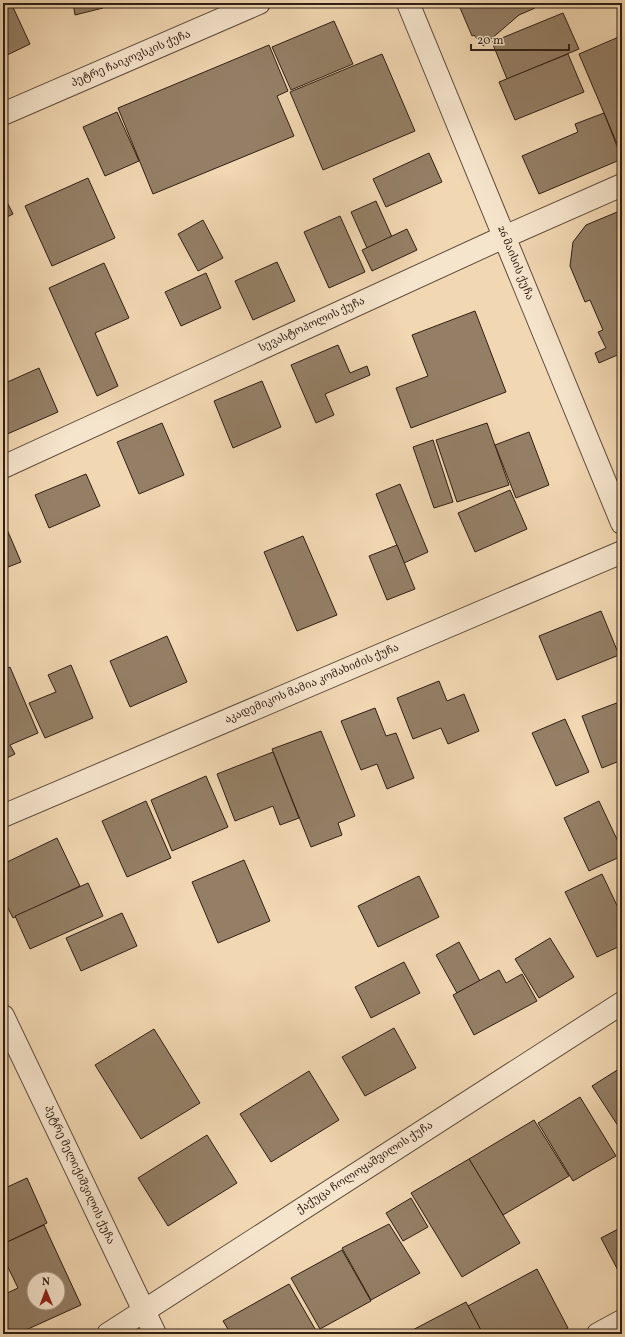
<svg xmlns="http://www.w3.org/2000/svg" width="625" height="1337" viewBox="0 0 625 1337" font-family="Vollkorn,'Noto Serif Georgian',serif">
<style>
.building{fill:#947f66;stroke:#301f14;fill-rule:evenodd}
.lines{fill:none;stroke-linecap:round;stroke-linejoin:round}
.minor-casing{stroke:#604d3c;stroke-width:24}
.minor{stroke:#f6e5cd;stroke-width:22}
.labels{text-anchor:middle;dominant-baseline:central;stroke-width:4;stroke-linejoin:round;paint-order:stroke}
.street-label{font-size:11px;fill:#301f14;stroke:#f6e5cd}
</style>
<rect width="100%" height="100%" fill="#f1d7b2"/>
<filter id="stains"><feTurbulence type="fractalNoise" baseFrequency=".005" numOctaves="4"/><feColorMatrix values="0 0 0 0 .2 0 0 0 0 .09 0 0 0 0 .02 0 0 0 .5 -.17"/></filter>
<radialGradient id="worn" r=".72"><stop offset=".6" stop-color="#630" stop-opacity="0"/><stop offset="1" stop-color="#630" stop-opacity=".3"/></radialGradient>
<!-- building -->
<g class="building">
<polygon points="3,3 11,3 30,44 3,57"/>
<polygon points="73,3 102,3 103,8 75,15"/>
<polygon points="458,3 536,3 535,8 519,15 483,46 474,35 472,36"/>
<polygon points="563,13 579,49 507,79 492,42"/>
<polygon points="334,21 353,64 291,90 272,47"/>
<polygon points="621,36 622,144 618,146 579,54"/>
<polygon points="269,45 288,91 277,96 294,136 153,194 118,108"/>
<polygon points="382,54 415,131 323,170 290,92"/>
<polygon points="568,54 584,92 515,120 499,82"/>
<polygon points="117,112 139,161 105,176 83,127"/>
<polygon points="604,113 622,159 539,194 522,156 578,132 575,124"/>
<polygon points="429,153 442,182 386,207 373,179"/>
<polygon points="88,178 115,238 52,266 25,206"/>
<polygon points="3,194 13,214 3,219"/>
<polygon points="376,201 392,237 367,248 351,212"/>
<polygon points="622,210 622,353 599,363 595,353 606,348 598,332 603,330 590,300 585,302 570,266 573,242 586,225"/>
<polygon points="340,216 365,272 329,288 304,232"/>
<polygon points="203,220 223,258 198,271 178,234"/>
<polygon points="407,229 417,250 372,271 362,250"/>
<polygon points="277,262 295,301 253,320 235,281"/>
<polygon points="104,263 129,318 95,333 118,386 97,396 49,288"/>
<polygon points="206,273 221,308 181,326 165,292"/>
<polygon points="475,311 506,392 411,428 396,388 428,376 412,335"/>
<polygon points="338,345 350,373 367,366 370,375 325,394 334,415 316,423 291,365"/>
<polygon points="39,368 58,412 5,435 3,429 3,384"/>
<polygon points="262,381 281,427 233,448 214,401"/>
<polygon points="162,423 184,475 139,494 117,442"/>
<polygon points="487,423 509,485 457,502 436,440"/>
<polygon points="529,432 549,485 516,498 495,445"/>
<polygon points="433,440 453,502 434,508 413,447"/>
<polygon points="86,474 100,506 49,528 35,495"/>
<polygon points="400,484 428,552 404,563 376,494"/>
<polygon points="510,490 527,529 475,552 458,513"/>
<polygon points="3,520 21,562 3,569"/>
<polygon points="303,536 337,615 297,631 264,552"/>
<polygon points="397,545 415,589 387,600 369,556"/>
<polygon points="601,611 619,655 557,680 539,636"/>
<polygon points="167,636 187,682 130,707 110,661"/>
<polygon points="71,665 93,718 45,738 29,703 56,692 48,675"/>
<polygon points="10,667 38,733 10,745 15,754 3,760 3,670"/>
<polygon points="439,681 447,701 464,694 479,731 448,744 441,728 413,739 397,698"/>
<polygon points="622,701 622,760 602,768 582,716"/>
<polygon points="375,708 386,736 396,733 414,778 387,789 377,764 361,770 341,721"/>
<polygon points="565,719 589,772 556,786 532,733"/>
<polygon points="321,731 355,816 338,823 342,835 311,847 272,749"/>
<polygon points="273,752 299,818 280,825 273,806 235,821 217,774"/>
<polygon points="622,764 622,779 617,766"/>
<polygon points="206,776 228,827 172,851 151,800"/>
<polygon points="146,801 171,858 127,877 102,821"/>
<polygon points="599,801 622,850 622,856 589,871 564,818"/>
<polygon points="57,838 80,886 13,918 3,898 3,864"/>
<polygon points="244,860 270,921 218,943 192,882"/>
<polygon points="602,874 622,916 622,945 597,957 565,892"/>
<polygon points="419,876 439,917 378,947 358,906"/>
<polygon points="88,883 103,916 30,949 15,916"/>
<polygon points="122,913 137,946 81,971 66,938"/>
<polygon points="550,938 574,977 539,998 515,959"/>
<polygon points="459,942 480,981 457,993 436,955"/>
<polygon points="404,962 420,993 371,1018 355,987"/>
<polygon points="499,970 506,983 522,974 537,1001 474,1035 453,995"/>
<polygon points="394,1028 416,1068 365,1096 342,1057"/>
<polygon points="154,1029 200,1103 141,1139 95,1065"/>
<polygon points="622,1067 622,1132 592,1086"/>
<polygon points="309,1071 339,1120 271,1162 240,1114"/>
<polygon points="580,1097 616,1156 573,1181 538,1123"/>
<polygon points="534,1120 569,1176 503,1215 469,1159"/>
<polygon points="207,1135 237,1183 168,1226 138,1178"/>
<polygon points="469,1159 520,1243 462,1277 411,1193"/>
<polygon points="27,1178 47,1223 3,1244 3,1189"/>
<polygon points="411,1198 428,1227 403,1241 386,1213"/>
<polygon points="389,1224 420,1273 371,1300 342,1248"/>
<path d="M44 1225 81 1305 17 1334H3V1295L18 1288 3 1257V1244ZM34 1279H58V1303H34Z"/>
<polygon points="622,1227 622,1278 601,1238"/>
<polygon points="342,1250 371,1301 320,1329 291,1278"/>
<polygon points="537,1269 568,1328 556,1334 483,1334 468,1306"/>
<polygon points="289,1284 318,1334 231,1334 223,1321"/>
<polygon points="466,1302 483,1334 405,1334"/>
</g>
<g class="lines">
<!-- minor casing -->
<g class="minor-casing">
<g id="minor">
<polyline points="408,3 622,523"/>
<polyline points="3,114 259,3"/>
<polyline points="3,467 504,237 622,185"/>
<polyline points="3,816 622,552"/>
<polyline points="3,1016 155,1334"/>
<polyline points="108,1334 622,1003"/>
<polyline points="598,1334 622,1321"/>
</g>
</g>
<!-- minor -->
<use href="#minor" class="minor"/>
</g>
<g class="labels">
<!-- street labels -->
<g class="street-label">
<text transform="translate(131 59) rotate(-23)">პეტრე ჩაიკოვსკის ქუჩა</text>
<text transform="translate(515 263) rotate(68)">26 მაისის ქუჩა</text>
<text transform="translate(312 325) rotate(-25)">სევასტოპოლის ქუჩა</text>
<text transform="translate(312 684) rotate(-23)">აკადემიკოს მამია კომახიძის ქუჩა</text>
<text transform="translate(365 1168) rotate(-33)">ქაქუცა ჩოლოყაშვილის ქუჩა</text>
<text transform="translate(79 1175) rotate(65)">პეტრე მელიქიშვილის ქუჩა</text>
</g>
</g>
<!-- margin -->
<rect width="625" height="1337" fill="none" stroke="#f1d7b2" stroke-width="16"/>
<rect x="4" y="4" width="617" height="1329" fill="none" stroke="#301f14" stroke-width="2"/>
<rect x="8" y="8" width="609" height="1321" fill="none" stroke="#301f14"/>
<!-- north arrow -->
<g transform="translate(46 1291) rotate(359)"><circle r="19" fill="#f6e5cd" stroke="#a79683"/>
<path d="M0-3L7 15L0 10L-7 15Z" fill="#8f2418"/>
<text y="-6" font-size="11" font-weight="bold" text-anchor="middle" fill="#301f14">N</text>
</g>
<!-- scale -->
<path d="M471 44v6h98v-6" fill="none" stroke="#301f14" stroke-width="2"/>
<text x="477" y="44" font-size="12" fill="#301f14" stroke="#f6e5cd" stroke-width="3" paint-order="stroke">20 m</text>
<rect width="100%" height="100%" filter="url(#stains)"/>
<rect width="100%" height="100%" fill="url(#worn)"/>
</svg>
